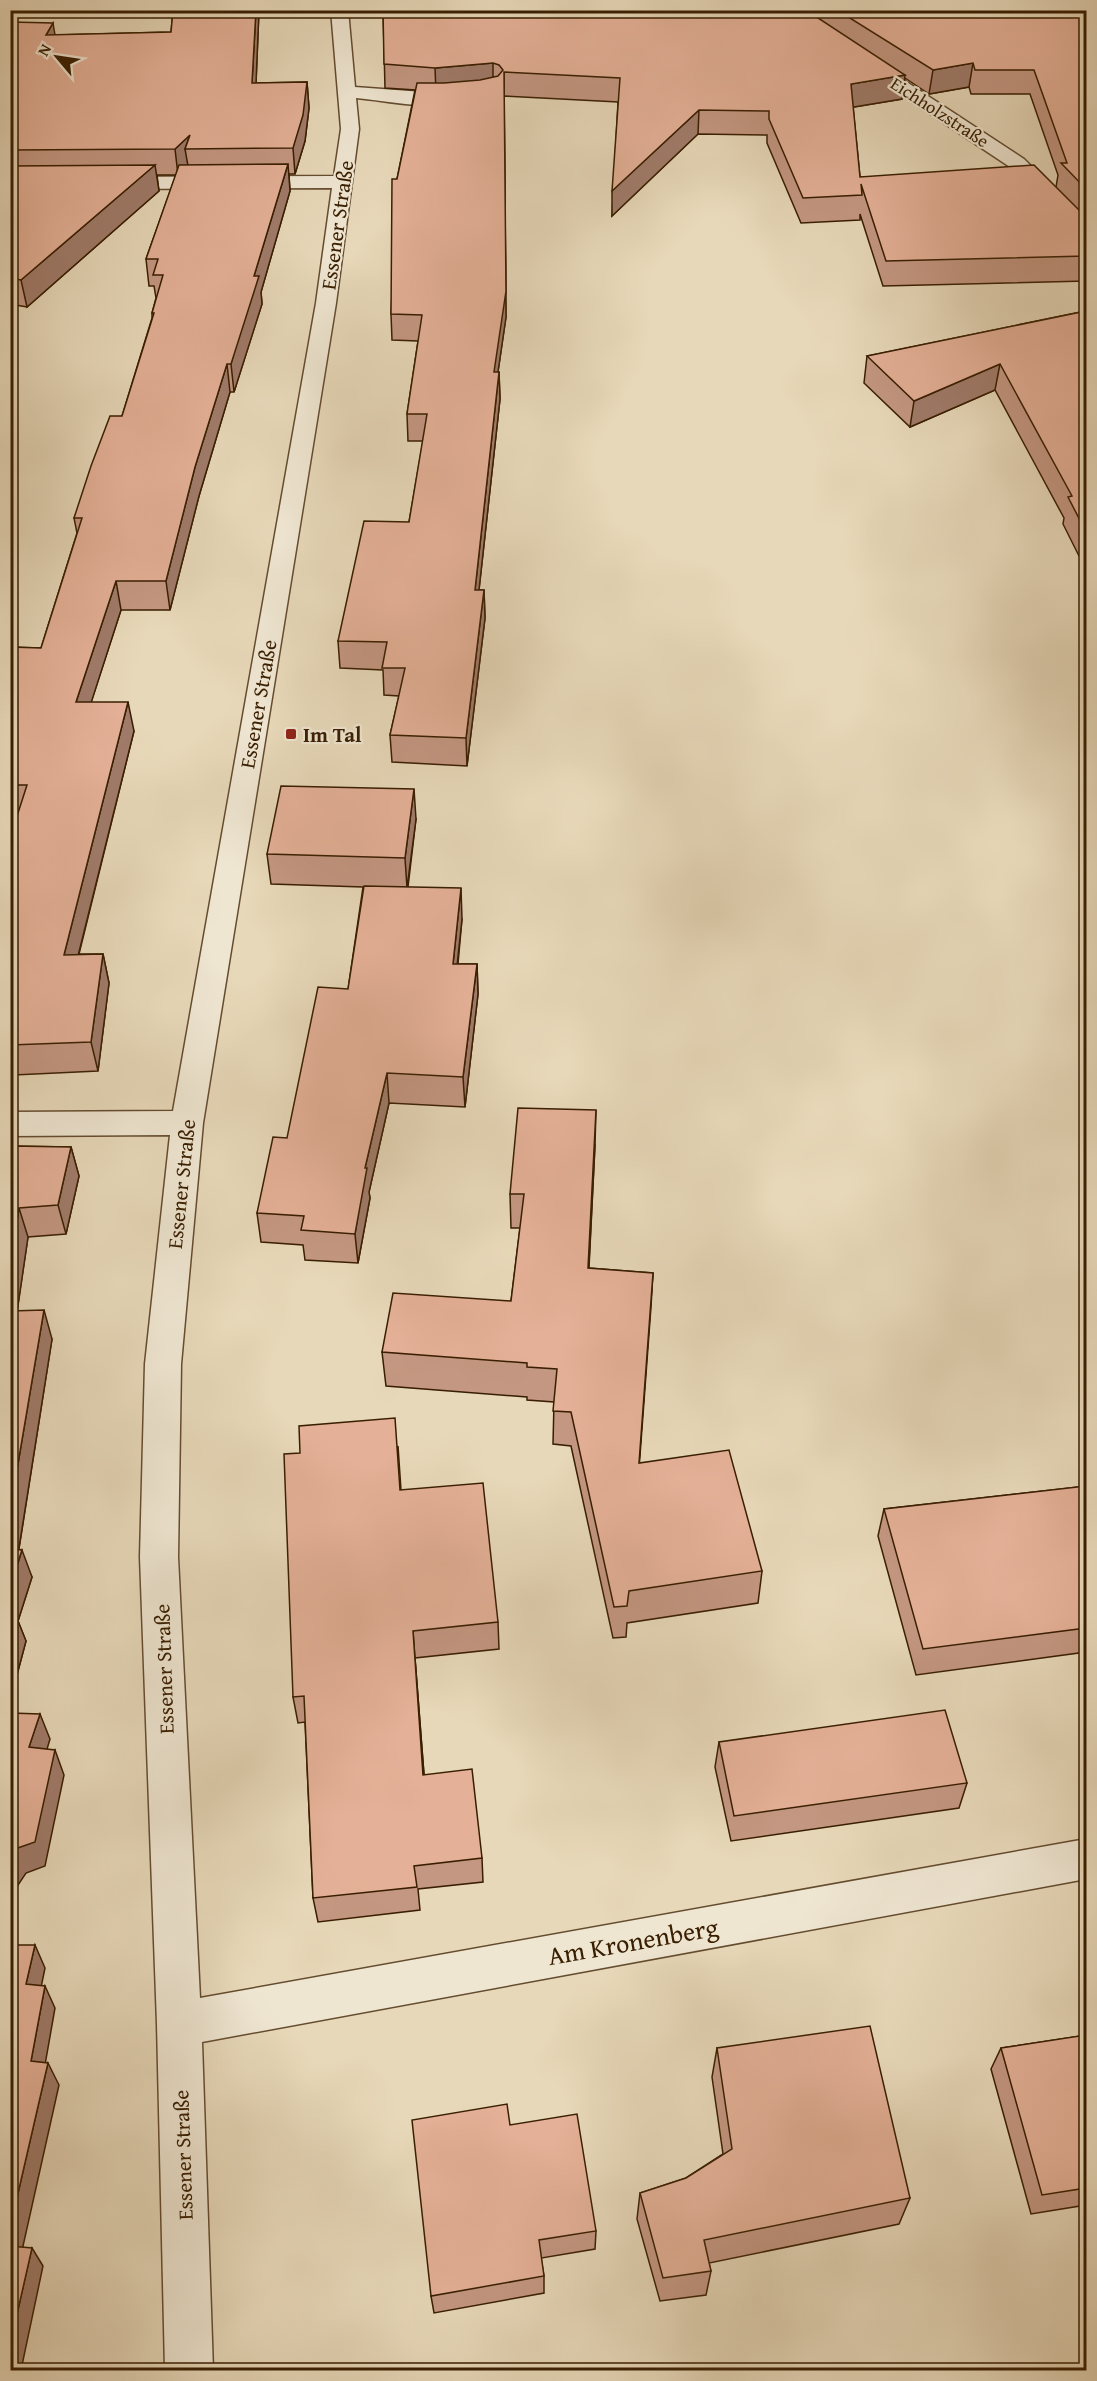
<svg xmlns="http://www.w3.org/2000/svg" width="1097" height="2381" viewBox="0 0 1097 2381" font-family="'Gentium Book Plus',serif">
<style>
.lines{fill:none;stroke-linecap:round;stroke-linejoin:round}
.minor-casing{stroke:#644c2f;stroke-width:3}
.minor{fill:#efe6d2;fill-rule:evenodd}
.wall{fill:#c49782;stroke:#391e01;stroke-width:1.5;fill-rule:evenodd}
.shaded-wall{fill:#a07b6a;stroke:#391e01;stroke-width:1.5}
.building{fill:#e4b097;stroke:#391e01;stroke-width:1.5}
.poi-dot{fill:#8f2418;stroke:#efe6d2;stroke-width:2}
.labels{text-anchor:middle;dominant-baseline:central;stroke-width:4.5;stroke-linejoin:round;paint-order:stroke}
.far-street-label{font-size:18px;fill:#391e01;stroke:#efe6d2}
.street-label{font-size:21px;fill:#391e01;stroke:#efe6d2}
.poi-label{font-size:21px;font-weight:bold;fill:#391e01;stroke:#efe6d2;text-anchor:start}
.near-street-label{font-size:26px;fill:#391e01;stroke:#efe6d2}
</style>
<rect width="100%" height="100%" fill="#e7d8b9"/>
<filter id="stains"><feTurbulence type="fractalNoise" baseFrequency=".00333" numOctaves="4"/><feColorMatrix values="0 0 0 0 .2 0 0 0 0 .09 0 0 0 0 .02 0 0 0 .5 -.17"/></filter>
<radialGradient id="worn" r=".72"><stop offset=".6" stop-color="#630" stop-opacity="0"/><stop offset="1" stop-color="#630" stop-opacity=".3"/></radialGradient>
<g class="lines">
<!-- minor casing -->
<g class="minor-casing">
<g id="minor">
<path d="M331 10H348L355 87 464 95 467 99 464 103C433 111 389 101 356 98L359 129 336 303 203 1123 181 1364 178 1557 200 1998 1086 1839V1879L202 2042 213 2370H165L157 2024 140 1557 145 1364 170 1135 10 1136V1112L173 1111 316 303 332 188 114 189 107 187 104 183 107 179 114 177 334 176 341 129Z"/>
<polygon points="867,59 873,60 1024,159 1086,221 1086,238 1079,236 1010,167 861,68 858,64 861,60"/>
</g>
</g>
<!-- minor -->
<use href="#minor" class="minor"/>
</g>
<!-- wall -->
<g class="wall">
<polygon points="173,10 259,10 256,83 307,82 309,108 305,141 295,174 289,174 290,191 261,292 262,304 234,392 230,392 199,496 170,610 121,610 91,702 134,731 79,954 103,954 109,983 98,1071 14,1075 10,1066 10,838 18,814 12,791 10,791 10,647 41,648 77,533 74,518 122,416 152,318 152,313 156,298 154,286 149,286 146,259 176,175 157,175 159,191 27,307 10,304 10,22 55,35 171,32"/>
<path d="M383 10H1086V281L883 286 860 214V220L801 223 767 143V135L698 134 612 216 618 102 504 96 506 317 498 372H499L500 399 479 590H484L485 618 467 766 392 762 390 735 399 696 384 695 383 670 340 668 338 641 409 522 423 441H408L407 414 418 341 392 340 391 314 397 179 415 90 385 88ZM905 78 929 94 969 87 971 94H1030L1058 175 1056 187 860 177 853 107 902 99Z"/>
<polygon points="1086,311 1086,570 1063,524 1064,518 995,390 910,427 864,383 867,356"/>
<polygon points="416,819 408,887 462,919 458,964 477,964 478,994 465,1107 389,1103 369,1192 370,1198 358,1263 305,1260 303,1245 261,1242 257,1213 348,989 363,887 271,884 267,854"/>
<polygon points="595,1145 589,1268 653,1273 639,1463 762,1571 758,1603 627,1623 626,1637 613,1638 571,1446 553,1444 554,1402 527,1400 527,1397 386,1386 382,1352 511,1301 520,1228 511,1228 510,1194"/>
<polygon points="10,1146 71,1147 79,1176 66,1234 28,1237 17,1311 52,1339 19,1549 32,1577 18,1621 26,1641 10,1701"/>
<polygon points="398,1446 401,1490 498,1622 499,1649 415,1658 424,1775 482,1858 483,1882 418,1889 420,1910 318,1922 313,1898 305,1722 298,1723 293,1697"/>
<polygon points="1086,1486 1086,1652 916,1675 878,1536 884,1509"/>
<polygon points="719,1742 967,1783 959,1808 731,1841 715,1767"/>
<polygon points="1086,2035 1086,2205 1031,2214 991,2069 1001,2048"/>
<polygon points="717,2048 910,2198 899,2224 709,2263 711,2271 706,2295 660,2301 637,2219 640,2193 686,2178 723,2154 712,2077"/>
<polygon points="510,2125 596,2231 595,2249 541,2258 544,2276 544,2293 434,2313 431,2296"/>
</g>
<!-- shaded-wall -->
<g class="shaded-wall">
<polygon points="256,10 259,10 255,108 252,83"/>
<polygon points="53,23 57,47 46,35"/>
<polygon points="493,63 493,87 436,92 435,68"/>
<polygon points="973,63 969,87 929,94 933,70"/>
<polygon points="504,72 506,317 494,399 494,372"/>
<polygon points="905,75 902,99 848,108 851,84"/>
<polygon points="307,82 309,108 305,141 295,174 293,148"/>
<polygon points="699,110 698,134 612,216 612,191"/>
<polygon points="190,135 185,149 188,166 178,175 175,149"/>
<polygon points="288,164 290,191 261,292 262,304 234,392 231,364 254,276"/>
<polygon points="155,165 159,191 27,307 21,280"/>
<polygon points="227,364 230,392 199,496 170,610 166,581 195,467"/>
<polygon points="1000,364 995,390 910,427 914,401"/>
<polygon points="499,372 500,399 476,617 475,590"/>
<polygon points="116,581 121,610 82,731 76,702"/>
<polygon points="484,590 485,618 467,766 466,738"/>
<polygon points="128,702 134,731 71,984 64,955"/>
<polygon points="414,789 416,819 407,888 405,858"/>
<polygon points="461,888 462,919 454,994 453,964"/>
<polygon points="103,954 109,983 98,1071 91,1042"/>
<polygon points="477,964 478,994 465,1107 463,1077"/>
<polygon points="387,1073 389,1103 369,1192 370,1198 358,1263 355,1234 365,1168"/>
<polygon points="596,1110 595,1145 587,1302 588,1268"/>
<polygon points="71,1147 79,1176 66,1234 58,1205"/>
<polygon points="19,1208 28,1237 13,1340 10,1333 10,1265"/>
<polygon points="653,1273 651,1307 637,1496 639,1463"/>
<polygon points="44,1310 52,1339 15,1573 22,1550 32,1577 18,1621 26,1641 10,1701 10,1511"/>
<polygon points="413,1631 415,1658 426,1800 423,1775"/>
<polygon points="40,1714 50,1739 40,1773 29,1747"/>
<polygon points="55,1750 64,1775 45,1866 26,1873 10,1897 10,1856"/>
<polygon points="35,1945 45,1968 37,2007 26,1984"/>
<polygon points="45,1986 55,2008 42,2082 31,2061"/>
<polygon points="48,2063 59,2085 19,2264 10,2252 10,2228"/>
<polygon points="32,2248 43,2266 21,2370 10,2370 10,2345"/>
</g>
<!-- building -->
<g class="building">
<polygon points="173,10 256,10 252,83 307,82 303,115 293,148 185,149 190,135 175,149 10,150 10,22 53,23 46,35 171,32"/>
<polygon points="383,10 806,10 905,75 851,84 860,177 1034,165 1082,213 1086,213 1086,256 886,261 861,184 862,195 803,198 769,119 769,111 699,110 612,191 620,78 504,72 506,291 494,372 499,372 475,590 484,590 466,738 390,735 405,668 382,668 387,642 338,641 364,521 409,522 427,414 407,414 422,315 391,314 392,179 397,179 417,83 444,83 480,80 498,76 503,70 499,65 493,63 435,68 384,64"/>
<polygon points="837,10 1086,10 1086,189 1061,163 1067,163 1034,70 975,70 973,63 933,70"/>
<polygon points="288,164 254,276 259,276 231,364 227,364 195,467 166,581 116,581 76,702 128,702 64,955 103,954 91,1042 10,1045 10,838 27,785 11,785 17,762 10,762 10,709 13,700 10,700 10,647 41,648 82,518 74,518 91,466 110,416 122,416 154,313 152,313 163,275 153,275 158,259 146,259 179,165"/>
<polygon points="155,165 21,280 10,278 10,166"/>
<polygon points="1086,311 1086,532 1068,497 1072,496 1000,364 914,401 867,356"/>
<polygon points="281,786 414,789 405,858 267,854"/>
<polygon points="364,886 461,888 453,964 477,964 463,1077 387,1073 365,1168 367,1168 355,1234 301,1230 304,1216 257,1213 273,1137 287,1138 318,987 348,989"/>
<polygon points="518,1108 596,1110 588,1268 653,1273 639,1463 729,1450 762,1571 629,1591 627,1606 614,1607 571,1412 553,1411 557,1369 527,1367 527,1363 382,1352 393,1293 511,1301 524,1194 510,1194"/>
<polygon points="10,1146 71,1147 58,1205 19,1208 10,1265"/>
<polygon points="44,1310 10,1511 10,1311"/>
<polygon points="395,1418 400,1490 483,1483 498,1622 413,1631 423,1775 472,1769 482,1858 414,1866 417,1887 313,1898 304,1696 293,1697 284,1454 300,1453 299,1426"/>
<polygon points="1086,1486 1086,1628 923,1649 884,1509"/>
<polygon points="10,1549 22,1550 10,1586"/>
<polygon points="10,1615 16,1615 10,1635"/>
<polygon points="945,1710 967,1783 734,1816 719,1742"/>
<polygon points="10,1713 40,1714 29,1747 55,1750 35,1842 15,1849 10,1856"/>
<polygon points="10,1945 35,1945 26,1984 45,1986 31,2061 48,2063 10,2228"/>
<polygon points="870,2026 910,2198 704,2240 711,2271 663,2278 640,2193 686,2178 732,2149 717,2048"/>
<polygon points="1086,2035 1086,2188 1042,2195 1001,2048"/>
<polygon points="507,2104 510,2125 577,2114 596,2231 539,2240 544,2276 431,2296 412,2120"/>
<polygon points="10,2246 32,2248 10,2345"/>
</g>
<!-- markers -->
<rect class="poi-dot" x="285" y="728" width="12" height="12" rx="3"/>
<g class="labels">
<!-- far-street labels -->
<g class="far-street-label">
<text transform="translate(940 112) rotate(33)">Eichholzstraße</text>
</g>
<!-- street labels -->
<g class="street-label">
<text transform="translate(337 225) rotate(-82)">Essener Straße</text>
<text transform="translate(258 704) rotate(-80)">Essener Straße</text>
<text transform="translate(181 1184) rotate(-84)">Essener Straße</text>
<text transform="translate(164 1669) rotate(-92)">Essener Straße</text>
<text transform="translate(183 2155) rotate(-92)">Essener Straße</text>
</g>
<!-- poi labels -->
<g class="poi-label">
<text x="303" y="734">Im Tal</text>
</g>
<!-- near-street labels -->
<g class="near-street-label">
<text transform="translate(633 1941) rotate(-10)">Am Kronenberg</text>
</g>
</g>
<!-- margin -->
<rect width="1097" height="2381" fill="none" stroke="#e7d8b9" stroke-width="36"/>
<rect x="12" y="12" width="1073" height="2357" fill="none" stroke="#391e01" stroke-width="3"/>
<rect x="18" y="18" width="1061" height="2345" fill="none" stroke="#391e01" stroke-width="1.5"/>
<!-- north arrow -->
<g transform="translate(57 57) rotate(299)" stroke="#efe6d2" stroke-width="4.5" paint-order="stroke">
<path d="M0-4.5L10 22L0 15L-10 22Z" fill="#391e01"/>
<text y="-9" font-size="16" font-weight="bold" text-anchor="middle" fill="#391e01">N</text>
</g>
<rect width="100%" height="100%" filter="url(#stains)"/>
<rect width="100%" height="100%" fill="url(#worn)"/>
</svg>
